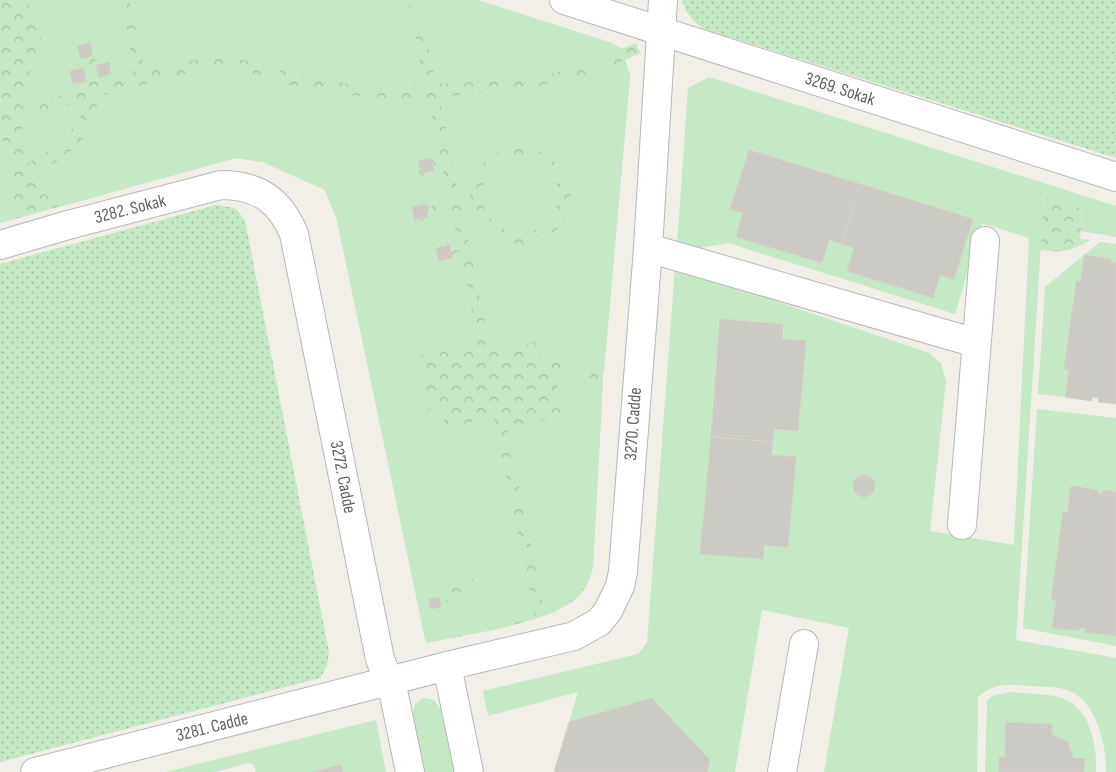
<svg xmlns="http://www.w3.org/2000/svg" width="1116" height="772" viewBox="0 0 1116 772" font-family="'Sofia Sans Condensed',sans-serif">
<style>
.grass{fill:url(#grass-dots)}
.park{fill:url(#park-crowns)}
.garden{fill:#c5e8c5;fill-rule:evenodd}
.building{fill:#cccac5;stroke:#d6d1c6}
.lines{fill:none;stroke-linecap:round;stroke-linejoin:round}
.minor-casing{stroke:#b5b8bc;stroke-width:30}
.minor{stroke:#fff;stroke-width:28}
.labels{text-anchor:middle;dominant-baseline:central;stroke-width:4;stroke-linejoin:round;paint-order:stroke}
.street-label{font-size:18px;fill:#5f6368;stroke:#fff}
</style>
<defs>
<pattern id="grass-dots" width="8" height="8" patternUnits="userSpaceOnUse" patternTransform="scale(1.25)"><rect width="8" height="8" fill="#c5e8c5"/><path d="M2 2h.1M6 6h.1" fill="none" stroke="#a3c0a4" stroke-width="1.8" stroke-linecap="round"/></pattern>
<pattern id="park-crowns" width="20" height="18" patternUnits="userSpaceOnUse" patternTransform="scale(1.25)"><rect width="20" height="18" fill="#c5e8c5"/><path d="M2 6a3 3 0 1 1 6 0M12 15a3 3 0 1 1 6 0" fill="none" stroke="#a3c0a4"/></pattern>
</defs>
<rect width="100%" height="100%" fill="#f1efe8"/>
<!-- grass -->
<g class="grass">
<path d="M682 0H1116V158L704 29C692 21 686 14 682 0Z"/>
<polygon points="216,205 235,208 245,220 329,652 327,666 320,678 0,762 0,264"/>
</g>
<!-- park -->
<g class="park">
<path d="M0 0H477L609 42 622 49 636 43 640 53 625 60 630 76 603 376 593 567C590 578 588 586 580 595 552 624 466 634 426 643L337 220 325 190 263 162 236 158 0 223Z"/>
<path d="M1044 196 1083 209 1080 239 1090 240C1070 252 1063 253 1040 250Z"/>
</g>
<!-- garden -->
<g class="garden">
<polygon points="25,0 119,0 129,37 133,76 107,83 105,76 111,74 109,62 96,65 89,36 76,39 83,68 71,71 80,82 82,90 20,106 23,86 39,54 41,37 38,19"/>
<path d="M129 0H408L410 9 421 12 419 0H477L609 42 622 49 602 58 607 67 625 60 630 76 604 372 587 367 586 377 603 381 593 567C585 597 570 601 545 616L507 428 564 416 554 370 571 374 572 364 540 356 537 341 491 352 478 290 482 288 480 280H477L463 215 473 214C492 246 523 258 554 232 602 192 536 114 484 162 473 172 468 190 471 204L461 205 439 97C490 93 544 90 592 72L589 63C542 81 486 81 436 84L428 45 432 44 430 35H426L425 27 413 25 422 71 419 73 421 81 424 80 425 85 397 88 358 86V82L349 80 348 84 280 69 277 82C328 94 376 100 428 99L441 160 434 162 433 155 416 159 419 177 436 173 435 167 442 165 449 200 433 204 432 207 429 208 427 202 410 205 414 223 431 219 430 213 434 212 435 214 451 211 459 247 452 249 451 242 434 246 438 263 454 260V253L460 252 472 309 468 310 470 319 473 318 478 343 420 355 429 399 411 409 413 419 440 403 446 428 494 418 535 618 426 643 337 220 325 190 263 162 236 158 59 207 29 176C69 157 91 142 99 96L212 67 224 66 262 76 264 66 224 55H214L143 73 142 47ZM476 579 478 595 446 602 443 585Z"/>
<path d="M709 77 1116 206V237L1081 231 1083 209 1044 197 1016 640 1116 658V772H1106C1107 746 1096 699 1067 690 1056 686 1040 687 1029 686 1009 684 994 683 978 697L977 772H824L849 628 762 610 735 772H707L710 760 652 698 569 722 578 692 488 716 483 691 638 654 647 643 675 267 929 353 941 363 946 381 930 531 1014 545 1029 238 982 223 955 314 728 243 700 248 677 246 688 88Z"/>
<path d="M86 100C78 133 55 149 26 164L20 118Z"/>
<polygon points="0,132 12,170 0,173"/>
<circle cx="520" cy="195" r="38"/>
<polygon points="14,182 16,184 7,221 0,223 0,184"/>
<polygon points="1100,242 1116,244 1116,263 1111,262 1110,259 1084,256 1080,282 1075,282 1064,369 1069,370 1065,397 1038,394 1045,287"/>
<polygon points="1037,409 1116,418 1116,492 1104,490 1103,493 1098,493 1097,490 1071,486 1067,513 1063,513 1051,600 1056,601 1052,628 1079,631 1079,628 1086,629 1085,632 1116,636 1116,646 1023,628"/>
<path d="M1010 692C1025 694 1050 693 1064 699 1091 710 1097 746 1096 772H1084V759L1073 758 1067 742 1052 734V724L1006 722 1005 757H999V772H985L987 701 992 696Z"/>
<polygon points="424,698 434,700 441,710 454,772 424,772 412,716 415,704"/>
<polygon points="376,720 386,772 343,772 341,765 313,772 256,772 254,765 249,763 214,772 165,772"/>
</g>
<!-- building -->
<g class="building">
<polygon points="90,43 93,55 81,59 77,46"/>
<polygon points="109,62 111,74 99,78 96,65"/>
<polygon points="83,68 86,81 73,84 70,71"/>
<polygon points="749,150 860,184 842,244 829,240 822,263 736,237 743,213 730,209"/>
<polygon points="431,158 434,171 421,174 418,161"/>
<polygon points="860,184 973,219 954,279 940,275 933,298 847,271 854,248 842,244"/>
<polygon points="426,204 428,217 415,220 412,207"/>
<polygon points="450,245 452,258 439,261 436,248"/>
<polygon points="1084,255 1111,259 1111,262 1116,263 1116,404 1098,402 1098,398 1092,397 1092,401 1065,397 1069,370 1064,369 1076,281 1080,282"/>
<polygon points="720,319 783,324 782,339 806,341 798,431 774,429 773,442 711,437"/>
<polygon points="711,437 773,442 771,455 796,457 788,547 764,545 763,559 700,554"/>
<circle cx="864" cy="486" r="11"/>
<polygon points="1071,486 1098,490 1098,493 1103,493 1104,490 1116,492 1116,636 1085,632 1086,629 1079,628 1079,631 1052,628 1056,601 1051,600 1063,512 1067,513"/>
<polygon points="439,597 441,607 431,609 429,599"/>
<polygon points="652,698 710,760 707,772 554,772 569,722"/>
<polygon points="1006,722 1052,724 1052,734 1068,742 1073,758 1085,759 1084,772 999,772 999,757 1005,757"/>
<polygon points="341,765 343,772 313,772"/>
</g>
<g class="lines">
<!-- minor casing -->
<g class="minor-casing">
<g id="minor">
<polyline points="564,0 1116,177"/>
<path d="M0 245 68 225 221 185C258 185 280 200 294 234L380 659 394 695 410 772"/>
<polyline points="648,248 976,343"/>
<polyline points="962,525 985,241"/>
<polyline points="447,666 469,772"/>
<polyline points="35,772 447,666 574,636 599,622 608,611 620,586 623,572 648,248 663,0"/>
<polyline points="782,772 804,644"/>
</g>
</g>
<!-- minor -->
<use href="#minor" class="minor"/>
</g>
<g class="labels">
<!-- street labels -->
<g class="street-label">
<text transform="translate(840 89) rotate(18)">3269. Sokak</text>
<text transform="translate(130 209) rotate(-14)">3282. Sokak</text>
<text transform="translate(633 424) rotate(-86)">3270. Cadde</text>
<text transform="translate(343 477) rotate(79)">3272. Cadde</text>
<text transform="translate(212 727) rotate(-14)">3281. Cadde</text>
</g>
</g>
</svg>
